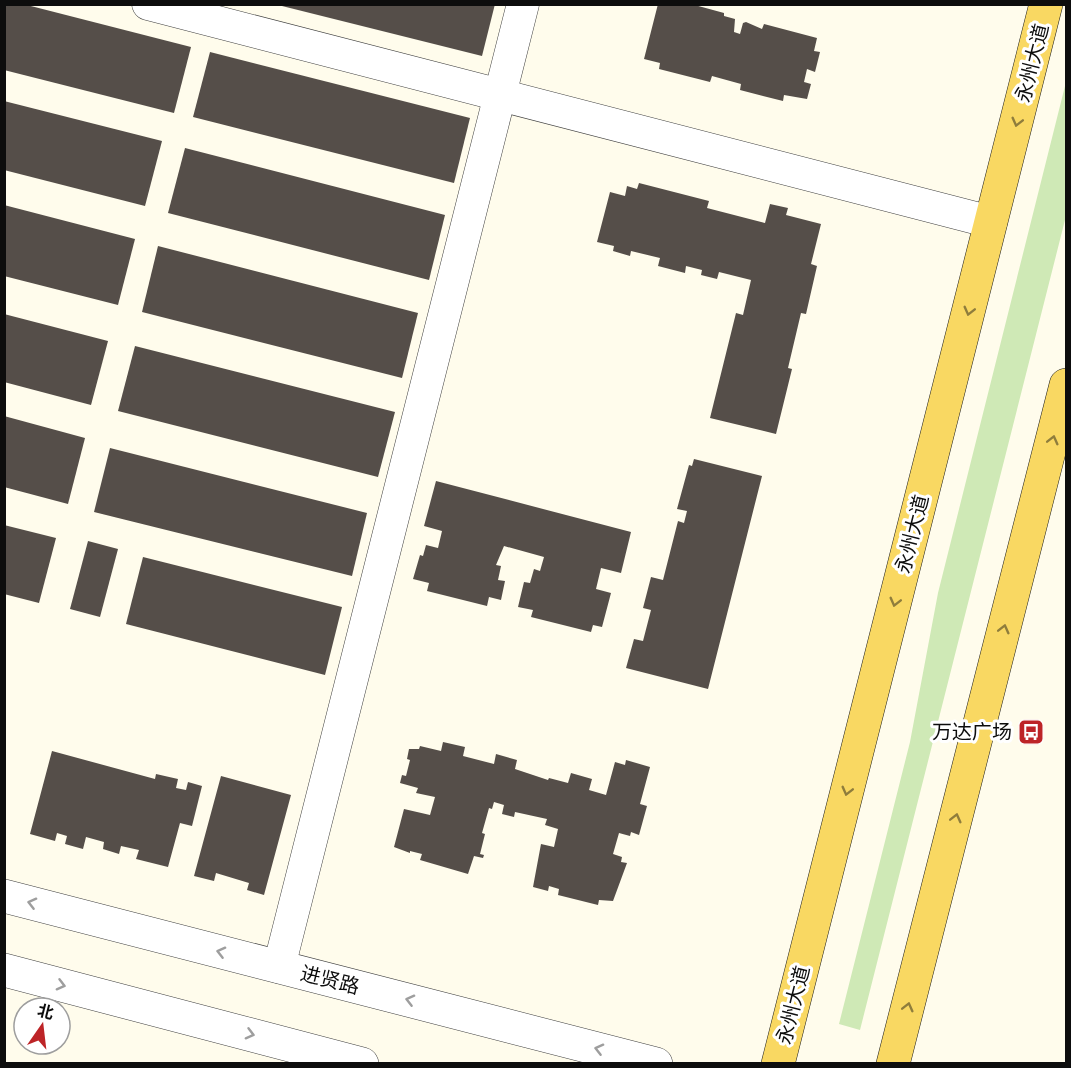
<svg xmlns="http://www.w3.org/2000/svg" width="1071" height="1068" viewBox="0 0 1071 1068" font-family="'Roboto Serif','Noto Sans SC',serif">
<style>
.green{fill:#cfe9b6}
.building{fill:#554e49}
.lines{fill:none;stroke-linecap:round;stroke-linejoin:round}
.minor-casing{stroke:#404040;stroke-width:33}
.tertiary-casing{stroke:#404040;stroke-width:34}
.primary-casing{stroke:#1e1e1e;stroke-width:34}
.minor{stroke:#fff;stroke-width:32}
.tertiary{stroke:#fff;stroke-width:33}
.primary{stroke:#f9d862;stroke-width:33}
.oneway{stroke:#8f7d3c}
.oneway2{stroke:#9e9e9e}
.labels{text-anchor:middle;dominant-baseline:central;stroke-width:6;stroke-linejoin:round;paint-order:stroke}
.street-label{font-size:20px;fill:#0d0d0d;stroke:#fff}
.poi-label{font-size:20px;fill:#0d0d0d;stroke:#fff;text-anchor:end}
</style>
<rect width="100%" height="100%" fill="#fffcec"/>
<!-- green -->
<polygon class="green" points="1066,82 1066,216 860,1030 839,1024 910,742 938,593"/>
<!-- building -->
<g class="building">
<polygon points="4,4 23,4 191,47 174,113 4,70"/>
<polygon points="274,4 495,4 482,56"/>
<polygon points="658,4 691,4 724,13 724,16 735,19 734,32 740,34 743,23 746,22 762,29 764,24 817,38 814,51 820,52 815,72 807,69 804,82 811,84 807,99 784,95 783,101 740,90 741,84 712,76 710,82 659,69 660,63 644,59"/>
<polygon points="210,52 470,118 454,183 193,117"/>
<polygon points="4,101 162,141 145,206 4,170"/>
<polygon points="185,148 445,215 429,280 168,213"/>
<polygon points="639,183 709,201 707,208 765,223 770,204 788,208 786,215 821,224 811,264 817,266 806,314 801,313 788,368 792,369 776,434 710,418 736,313 743,315 751,280 719,272 717,279 701,275 702,270 686,266 685,273 658,266 660,258 631,251 630,256 613,251 614,246 597,242 610,192 625,196 627,186 637,189"/>
<polygon points="4,205 135,239 118,305 4,276"/>
<polygon points="158,246 418,313 402,378 142,312"/>
<polygon points="4,314 108,341 91,405 4,382"/>
<polygon points="135,346 395,412 378,477 118,411"/>
<polygon points="4,416 85,438 68,504 4,487"/>
<polygon points="110,448 367,513 352,576 94,512"/>
<polygon points="694,459 762,476 708,689 626,668 634,639 643,641 651,610 643,608 651,577 663,580 678,521 684,523 687,511 677,509 689,465 692,466"/>
<polygon points="436,481 631,532 621,573 601,568 596,589 611,593 602,627 593,625 591,632 531,617 533,610 518,607 524,582 530,583 534,569 540,571 544,557 504,546 496,565 501,566 498,580 505,581 501,600 489,597 487,606 427,591 429,583 413,579 420,555 423,556 426,545 438,548 442,531 424,526"/>
<polygon points="4,525 56,538 39,603 4,594"/>
<polygon points="88,541 118,549 100,617 70,609"/>
<polygon points="143,557 342,607 325,675 126,624"/>
<polygon points="443,742 465,747 463,756 494,764 496,754 517,760 515,769 548,780 549,778 568,783 571,773 592,779 589,790 606,795 615,762 625,765 626,760 650,767 640,804 647,806 639,835 631,832 630,836 619,833 613,854 622,857 621,862 627,863 613,901 599,900 598,905 558,895 559,889 549,886 548,891 533,887 541,844 554,847 558,829 545,825 547,819 515,812 514,817 502,814 504,805 494,802 492,809 489,808 482,833 485,834 480,854 484,855 483,858 474,856 468,874 420,860 422,854 410,851 410,853 394,847 404,809 430,815 435,797 416,793 418,788 400,783 402,775 406,776 410,760 407,759 409,749 419,749 420,746 441,751"/>
<polygon points="52,751 155,779 156,774 178,779 176,788 186,790 188,782 202,786 192,826 180,823 168,867 136,859 139,850 121,846 119,854 103,849 104,842 86,837 83,849 65,844 67,836 57,833 55,841 30,834"/>
<polygon points="221,776 291,795 264,895 247,890 249,883 216,873 214,881 194,876"/>
</g>
<g class="lines">
<!-- minor casing -->
<g class="minor-casing">
<g id="minor">
<polyline points="148,4 991,222"/>
<polyline points="279,967 523,4"/>
</g>
</g>
<!-- tertiary casing -->
<g class="tertiary-casing">
<g id="tertiary">
<polyline points="4,896 656,1064"/>
<polyline points="4,970 362,1064"/>
</g>
</g>
<!-- primary casing -->
<g class="primary-casing">
<g id="primary">
<polyline points="778,1064 1046,4"/>
<polyline points="893,1064 1066,385"/>
</g>
</g>
<!-- minor -->
<use href="#minor" class="minor"/>
<!-- tertiary -->
<use href="#tertiary" class="tertiary"/>
<!-- primary -->
<use href="#primary" class="primary"/>
</g>
<!-- one-way arrows -->
<defs><path id="oneway-chevron" d="M-2-3.5L2.5 0L-2 3.5" fill="none" stroke-width="1.6" stroke-linecap="round" stroke-linejoin="round" transform="scale(1.5)"/></defs>
<g class="oneway">
<use href="#oneway-chevron" transform="translate(1017 122) rotate(104)"/>
<use href="#oneway-chevron" transform="translate(969 311) rotate(104)"/>
<use href="#oneway-chevron" transform="translate(1053 440) rotate(-76)"/>
<use href="#oneway-chevron" transform="translate(895 602) rotate(104)"/>
<use href="#oneway-chevron" transform="translate(1004 629) rotate(-76)"/>
<use href="#oneway-chevron" transform="translate(847 791) rotate(104)"/>
<use href="#oneway-chevron" transform="translate(956 818) rotate(-76)"/>
<use href="#oneway-chevron" transform="translate(908 1007) rotate(-76)"/>
</g>
<g class="oneway2">
<use href="#oneway-chevron" transform="translate(32 903) rotate(-166)"/>
<use href="#oneway-chevron" transform="translate(221 952) rotate(-166)"/>
<use href="#oneway-chevron" transform="translate(61 985) rotate(15)"/>
<use href="#oneway-chevron" transform="translate(410 1000) rotate(-166)"/>
<use href="#oneway-chevron" transform="translate(250 1034) rotate(15)"/>
<use href="#oneway-chevron" transform="translate(599 1049) rotate(-166)"/>
</g>
<!-- icons -->
<defs>
<g id="bus-square" transform="scale(1.35)"><rect x="-9" y="-9" width="18" height="18" rx="4" fill="#bd2427" stroke="#fff"/><path d="M-5-6H5V4H4V6H2V4H-2V6H-4V4H-5ZM-3.5-4V0h7V-4ZM-3.5 1.2v1.5H-2V1.2ZM2 1.2v1.5H3.5V1.2Z" fill="#fff"/></g>
</defs>
<g fill-rule="evenodd">
<use href="#bus-square" x="1031" y="732"/>
</g>
<g class="labels">
<!-- street labels -->
<g class="street-label">
<text transform="translate(1032 63) rotate(-76)">永州大道</text>
<text transform="translate(912 534) rotate(-76)">永州大道</text>
<text transform="translate(330 980) rotate(14)">进贤路</text>
<text transform="translate(793 1005) rotate(-76)">永州大道</text>
</g>
<!-- poi labels -->
<g class="poi-label">
<text x="1012" y="732">万达广场</text>
</g>
</g>
<!-- border -->
<rect width="1071" height="1068" fill="none" stroke="#0d0d0d" stroke-width="12"/>
<!-- north arrow -->
<g transform="translate(42 1026) rotate(14)"><circle r="28" fill="#ffffff" stroke="#9e9e9e" stroke-width="1.5"/>
<path d="M0-4.5L10 22L0 15L-10 22Z" fill="#bd2427"/>
<text y="-9" font-size="16" font-weight="bold" text-anchor="middle" fill="#0d0d0d">北</text>
</g>
</svg>
